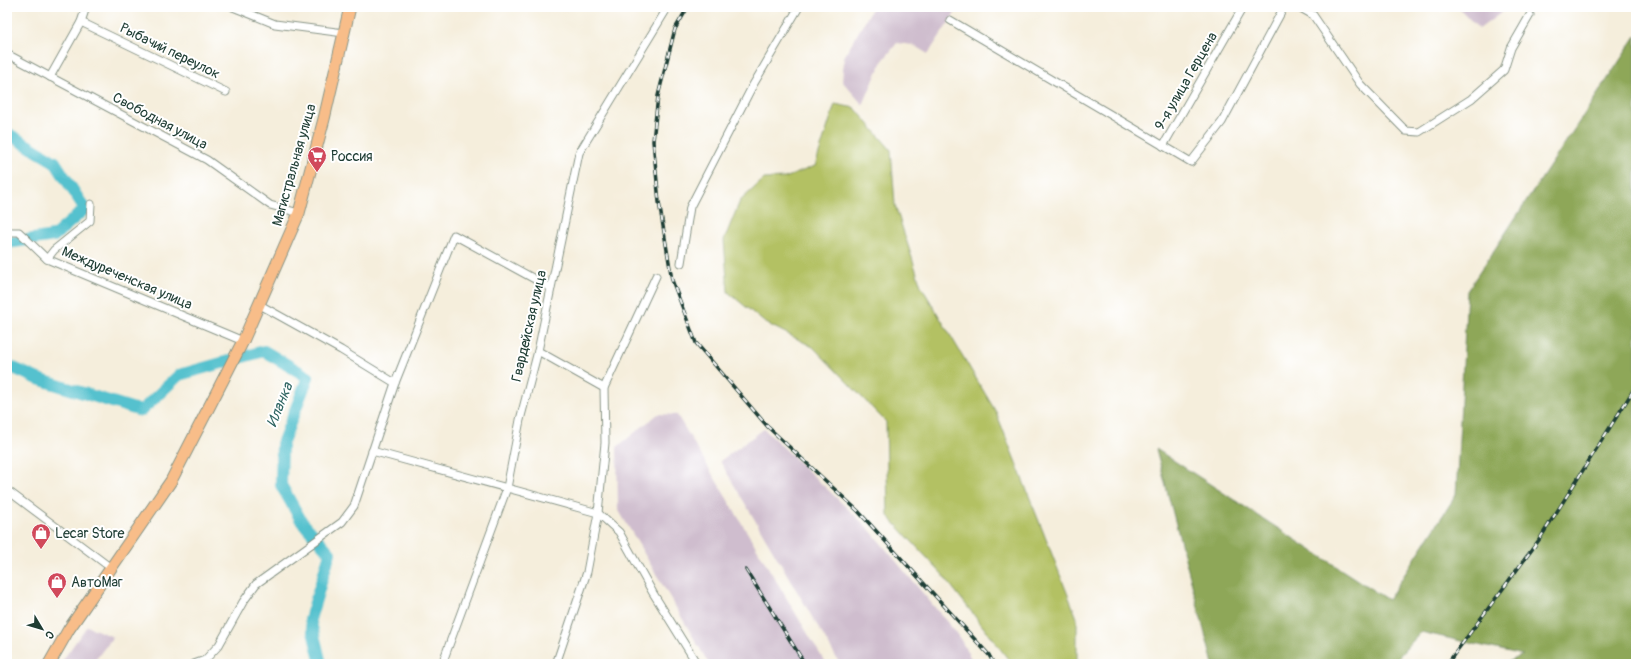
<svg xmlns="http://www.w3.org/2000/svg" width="1643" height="671" viewBox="0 0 1643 671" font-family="Pangolin,sans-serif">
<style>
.industrial{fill:#cfbdce}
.green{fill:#b3c163;stroke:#697f4c}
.forest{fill:#8ea759;stroke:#567246}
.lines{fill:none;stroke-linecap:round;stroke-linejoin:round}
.river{stroke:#54c1ce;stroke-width:12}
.minor-casing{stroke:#8a9688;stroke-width:9}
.primary-casing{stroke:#8a9688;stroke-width:13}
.minor{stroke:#fff;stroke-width:7}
.primary{stroke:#f8bd89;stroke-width:11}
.rail-casing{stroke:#1f3d34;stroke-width:3.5}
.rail{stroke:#fff;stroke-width:2;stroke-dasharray:6;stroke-linecap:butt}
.labels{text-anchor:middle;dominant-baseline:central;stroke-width:4;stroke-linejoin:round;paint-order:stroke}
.street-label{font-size:14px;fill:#1f3d34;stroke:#fff}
.poi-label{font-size:14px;fill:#1f3d34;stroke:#fff;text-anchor:start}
.water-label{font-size:15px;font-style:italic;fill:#2f6562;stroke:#fff}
</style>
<rect width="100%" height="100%" fill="#fff"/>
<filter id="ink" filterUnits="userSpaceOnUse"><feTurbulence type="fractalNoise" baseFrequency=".025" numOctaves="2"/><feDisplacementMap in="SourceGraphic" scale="8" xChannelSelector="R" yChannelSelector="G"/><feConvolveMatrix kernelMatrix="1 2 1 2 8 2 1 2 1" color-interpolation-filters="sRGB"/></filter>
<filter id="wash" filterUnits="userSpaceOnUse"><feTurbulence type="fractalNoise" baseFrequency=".012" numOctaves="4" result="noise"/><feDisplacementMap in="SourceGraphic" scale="16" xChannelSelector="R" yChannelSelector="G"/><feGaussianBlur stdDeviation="0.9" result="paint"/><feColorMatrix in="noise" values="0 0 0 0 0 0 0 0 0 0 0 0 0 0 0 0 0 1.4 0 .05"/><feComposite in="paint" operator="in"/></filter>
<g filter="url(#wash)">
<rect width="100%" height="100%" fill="#f5eedc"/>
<!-- industrial -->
<g class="industrial">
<polygon points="873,7 959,7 928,54 913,45 897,43 881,63 863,105 842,81 844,57"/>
<polygon points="1458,7 1509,7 1479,29"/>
<polygon points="658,414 677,415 826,664 709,664 618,509 617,447"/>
<polygon points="764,429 869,529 958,635 974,664 840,664 720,461"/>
<polygon points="87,626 113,637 92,664 60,664"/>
</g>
<!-- green -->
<polygon class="green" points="835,104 855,108 891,150 895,205 921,286 996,412 1077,618 1077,664 1012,664 942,574 888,516 886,422 813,347 764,322 728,292 724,240 740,201 764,179 785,178 815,166"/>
<!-- forest -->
<polygon class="forest" points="1636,36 1636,664 1504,664 1523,655 1421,632 1392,664 1213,664 1156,449 1388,600 1456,495 1467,291"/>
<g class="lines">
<!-- river -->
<g class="river">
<polyline points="7,133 55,162 85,209 54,236 7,243"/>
<polyline points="7,365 38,379 141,411 179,375 264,351 308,377 282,444 281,485 302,522 330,553 310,619 321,664"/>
</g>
</g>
</g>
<g filter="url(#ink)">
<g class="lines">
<!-- minor casing -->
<g class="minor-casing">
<g id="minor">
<polyline points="233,7 275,24 344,33"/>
<polyline points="1299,7 1313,15 1360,84 1406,131 1419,132 1471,99 1504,70 1511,48 1530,15"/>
<polyline points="950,20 1191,162 1222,122 1284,7"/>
<polyline points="81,22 226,92"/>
<polyline points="7,54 207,160 270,205 299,213"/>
<polyline points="50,77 81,22 86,7"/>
<polyline points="1163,146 1243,7"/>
<polyline points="91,204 90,221 54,250 47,259 243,341"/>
<polyline points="7,232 19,232 47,259"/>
<polyline points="681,263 690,207 753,85 799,7"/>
<polyline points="538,351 604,388"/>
<polyline points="395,383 454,235 551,288"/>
<polyline points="372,451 598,513 619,532 653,593 697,664"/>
<polyline points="7,490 111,568"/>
<polyline points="194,664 205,660 219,645 243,602 256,584 342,522 354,506 395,383 341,350 260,305"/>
<polyline points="442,664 507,488 520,420 538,351 579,153 668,7"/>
<polyline points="556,664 587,572 598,513 605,443 604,388 656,276"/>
</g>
</g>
<!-- primary casing -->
<g class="primary-casing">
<polyline id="primary" points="49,664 69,629 171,481 243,341 299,213 324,119 350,7"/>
</g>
<!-- minor -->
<use href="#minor" class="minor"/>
<!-- primary -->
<use href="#primary" class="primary"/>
<!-- rail casing -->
<g class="rail-casing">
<g id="rail">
<polyline points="688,7 675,29 658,96 653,141 659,202 672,280 696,343 768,427 858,511 989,655 994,664"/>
<polyline points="746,570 805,664"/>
<polyline points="1447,664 1539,540 1636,386"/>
</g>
</g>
<!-- rail -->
<use href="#rail" class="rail"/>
</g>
</g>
<!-- icons -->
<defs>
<g id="supermarket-pin" transform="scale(1)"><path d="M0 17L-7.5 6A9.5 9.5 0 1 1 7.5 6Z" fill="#d1495b" stroke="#fff"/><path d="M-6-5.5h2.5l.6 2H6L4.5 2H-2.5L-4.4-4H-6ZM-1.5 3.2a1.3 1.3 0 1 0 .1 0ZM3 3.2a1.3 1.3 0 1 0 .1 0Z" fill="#fff"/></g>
<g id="shop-pin" transform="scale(1)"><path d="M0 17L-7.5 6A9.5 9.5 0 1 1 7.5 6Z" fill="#d1495b" stroke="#fff"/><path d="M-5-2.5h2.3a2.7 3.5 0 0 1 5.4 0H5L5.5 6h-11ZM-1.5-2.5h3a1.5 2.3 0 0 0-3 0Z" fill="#fff"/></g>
</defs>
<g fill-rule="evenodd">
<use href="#supermarket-pin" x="317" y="156"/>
<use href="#shop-pin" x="41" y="533"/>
<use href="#shop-pin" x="57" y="582"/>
</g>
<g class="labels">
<!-- street labels -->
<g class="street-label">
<text transform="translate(170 51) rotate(26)">Рыбачий переулок</text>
<text transform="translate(1186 81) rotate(-60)">9-я улица Герцена</text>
<text transform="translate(160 121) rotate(28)">Свободная улица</text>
<text transform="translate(294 165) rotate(-74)">Магистральная улица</text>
<text transform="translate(127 278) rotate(23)">Междуреченская улица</text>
<text transform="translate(529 326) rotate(-77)">Гвардейская улица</text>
</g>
<!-- poi labels -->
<g class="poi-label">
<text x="331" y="156">Россия</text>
<text x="55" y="533">Lecar Store</text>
<text x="71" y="582">АвтоМаг</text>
</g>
<!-- water labels -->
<g class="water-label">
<text transform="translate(280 405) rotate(-68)">Иланка</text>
</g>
</g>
<!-- margin -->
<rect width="1643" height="671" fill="none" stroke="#fff" stroke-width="24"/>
<!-- north arrow -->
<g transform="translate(42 629) rotate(128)" stroke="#ffffff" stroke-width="3" paint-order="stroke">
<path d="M0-3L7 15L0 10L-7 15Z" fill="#1f3d34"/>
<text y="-6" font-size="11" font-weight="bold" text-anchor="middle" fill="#1f3d34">С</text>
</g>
</svg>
